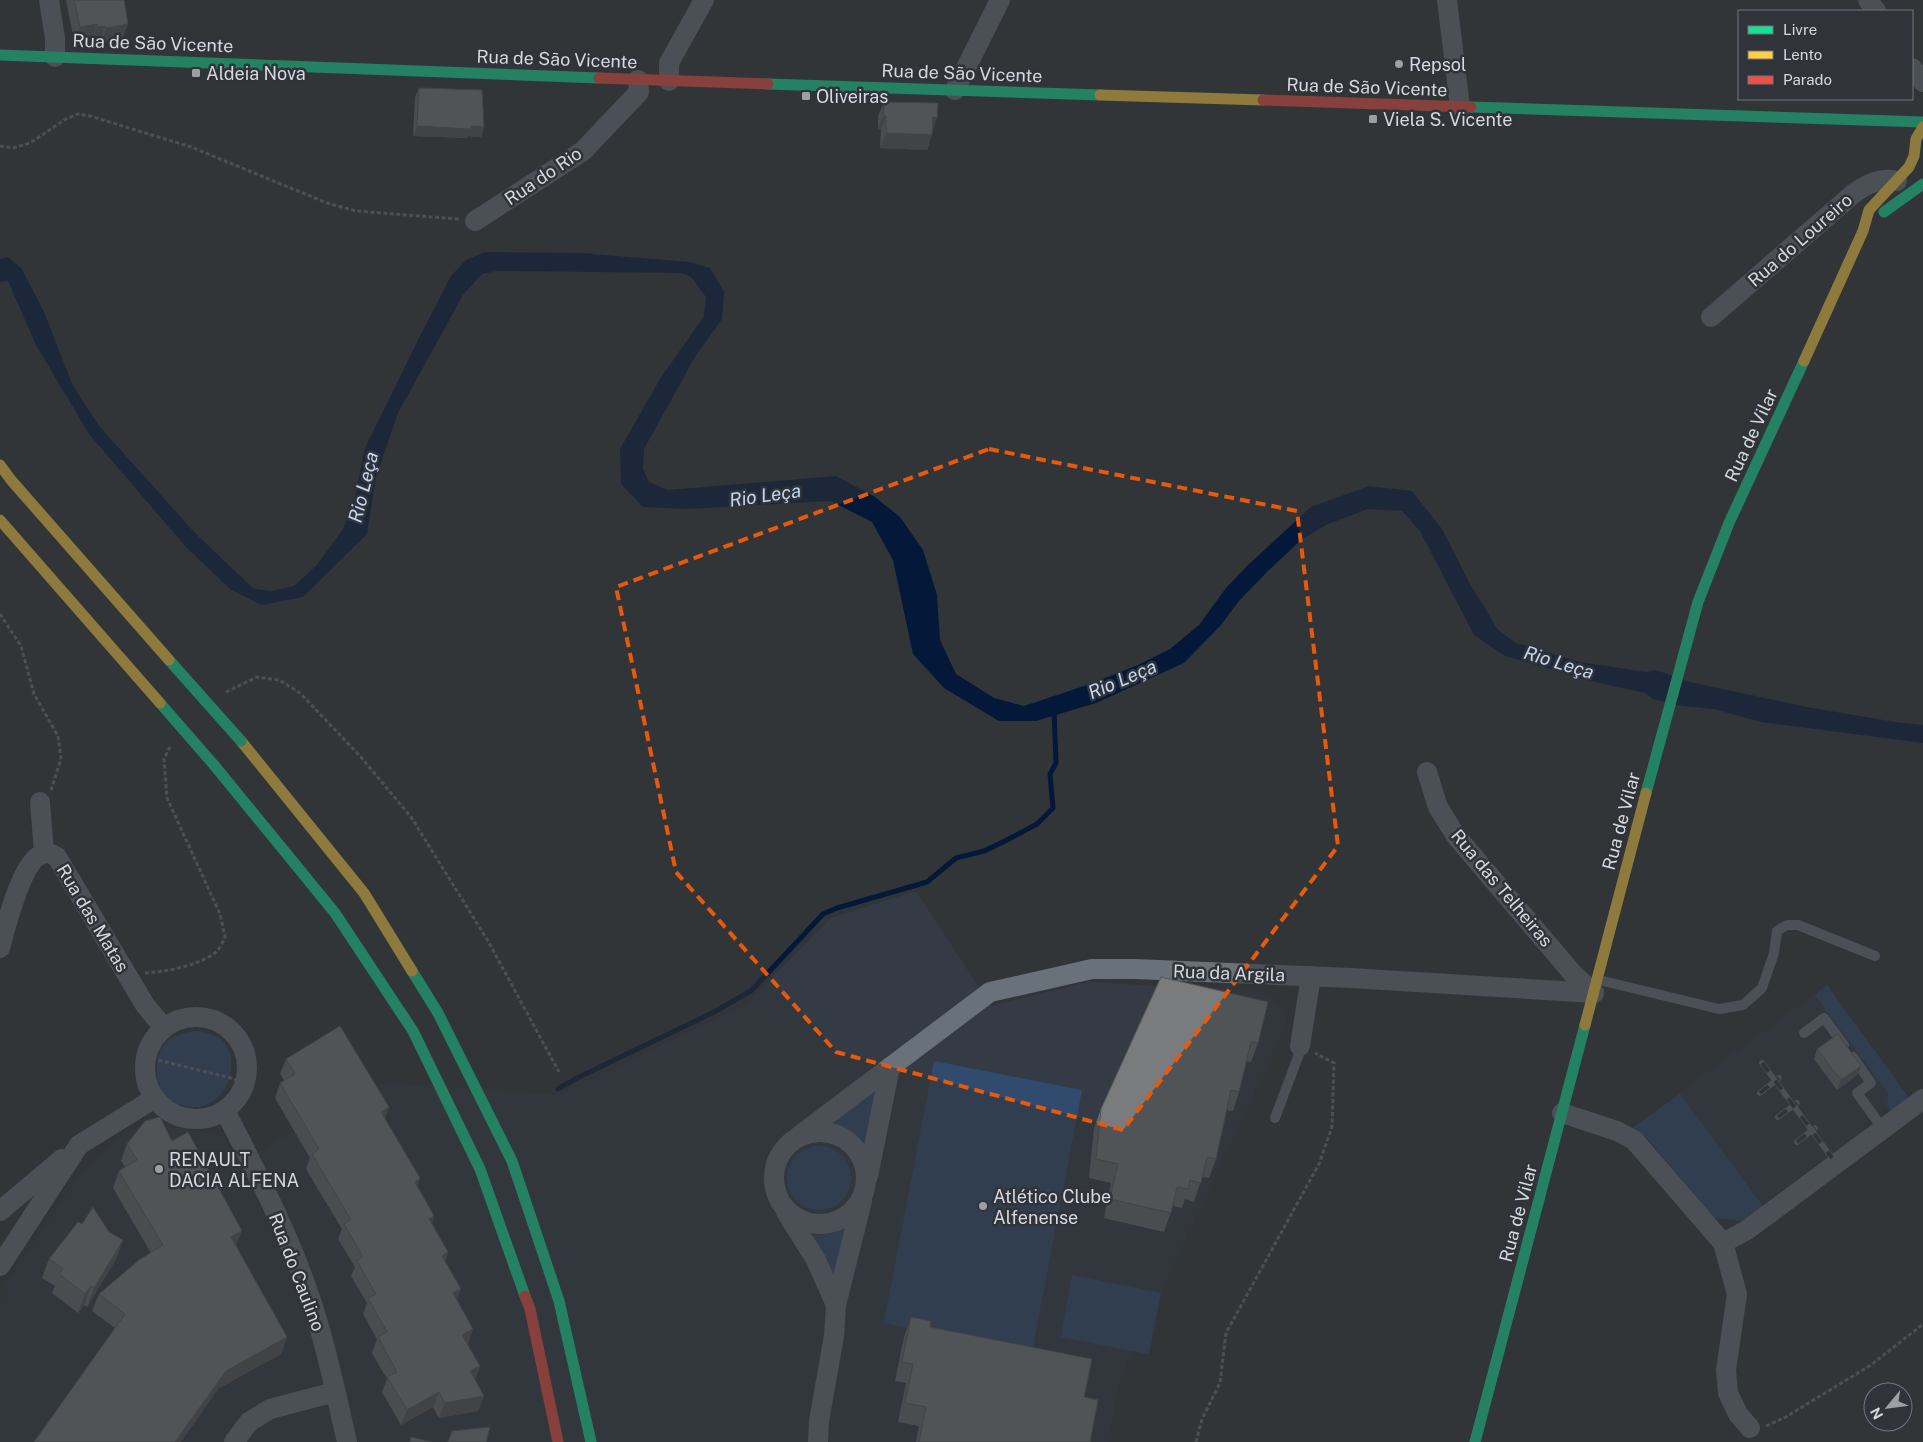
<svg xmlns="http://www.w3.org/2000/svg" width="1923" height="1442" viewBox="0 0 1923 1442" font-family="'Public Sans',sans-serif">
<style>
.built{fill:#343b45}
.green{fill:#304b6e}
.water{fill:#04183a}
.lines{fill:none;stroke-linecap:round;stroke-linejoin:round}
.stream{stroke:#04183a;stroke-width:5}
.path{stroke:#6c7179;stroke-width:3;stroke-dasharray:4 2.5;stroke-linecap:butt}
.lane{stroke:#69717b;stroke-width:10}
.street{stroke:#69717b;stroke-width:20}
.fast{stroke:#16e098;stroke-width:11}
.slow{stroke:#ffcf43;stroke-width:11}
.jam{stroke:#f24e42;stroke-width:11}
.rail-casing{stroke:#6d7279;stroke-width:5.5}
.rail{stroke:#30343a;stroke-width:4;stroke-dasharray:11;stroke-linecap:butt}
.fast-bridge{stroke:#16e098;stroke-width:11}
.slow-bridge{stroke:#ffcf43;stroke-width:11}
.wall{fill:#686a6c}
.shaded-wall{fill:#555658}
.building{fill:#797b7d;stroke:#555658}
.marked{fill:none;stroke:#e8590c;stroke-width:4;stroke-dasharray:10 6;stroke-linejoin:round}
.poi-dot{fill:#9da0a3;stroke:#30343a;stroke-width:2}
.labels{text-anchor:middle;dominant-baseline:central;stroke-width:5;stroke-linejoin:round;paint-order:stroke}
.street-label{font-size:18px;fill:#d6d9dc;stroke:#30343a}
.poi-label{font-size:18px;fill:#d6d9dc;stroke:#30343a;text-anchor:start}
.water-label{font-size:19px;font-style:italic;fill:#c3d7f2;stroke:#30343a}
</style>
<rect width="100%" height="100%" fill="#323538"/>
<!-- built -->
<g class="built">
<polygon points="916,891 991,1006 1088,982 1254,991 1276,1002 1287,1022 1120,1378 1108,1442 0,1442 0,1303 5,1284 75,1181 120,1136 146,1122 225,1137 239,1164 374,1083 558,1095 745,1005 831,918"/>
<polygon points="1827,985 1911,1101 1895,1112 1887,1108 1863,1125 1864,1134 1745,1221 1645,1136 1631,1129"/>
</g>
<!-- green -->
<g class="green">
<polygon points="1827,985 1911,1101 1895,1112 1887,1108 1888,1093 1815,995"/>
<path d="M199 1031C204 1032 209 1033 214 1035 250 1051 227 1125 176 1103 168 1100 159 1088 158 1080 152 1047 168 1033 199 1031Z"/>
<polygon points="934,1061 1082,1090 1032,1351 884,1323"/>
<polygon points="873,1092 875,1095 864,1143 849,1130 832,1123"/>
<polygon points="1680,1094 1764,1208 1745,1221 1714,1218 1645,1136 1631,1129"/>
<circle cx="819" cy="1178" r="32"/>
<polygon points="845,1228 837,1282 811,1236 834,1233"/>
<polygon points="1072,1275 1161,1293 1149,1354 1061,1337"/>
</g>
<!-- water -->
<polygon class="water" points="485,252 580,253 689,262 710,268 724,292 722,319 695,357 644,449 643,469 649,482 667,490 836,476 875,497 900,517 923,550 937,595 940,640 956,674 994,698 1024,706 1090,684 1138,665 1170,649 1199,625 1226,588 1248,565 1311,507 1369,486 1412,491 1442,529 1469,582 1498,630 1516,643 1580,662 1646,672 1656,670 1690,682 1807,707 1895,722 1923,725 1923,743 1761,722 1714,709 1683,706 1653,699 1645,693 1591,681 1505,656 1474,635 1420,531 1402,511 1368,509 1328,524 1302,539 1267,572 1239,601 1221,625 1184,663 1096,703 1036,721 999,721 944,688 913,654 893,560 872,522 831,501 688,509 643,507 621,484 620,449 660,379 704,316 706,297 691,277 682,273 497,271 482,274 463,295 398,413 376,477 367,534 303,597 262,605 231,590 185,546 89,434 36,345 8,281 0,282 0,259 8,257 22,269 44,312 73,386 99,426 195,533 254,589 272,591 294,586 317,565 343,529 355,497 365,448 420,336 451,276 466,260"/>
<g class="lines">
<!-- stream -->
<polyline class="stream" points="558,1089 577,1078 712,1013 751,991 823,914 837,908 927,882 956,858 984,851 1003,842 1037,824 1053,808 1050,774 1056,763 1054,710"/>
<!-- path -->
<g class="path">
<polyline points="0,146 13,148 30,143 66,119 78,114 90,116 191,147 327,203 356,211 459,219"/>
<polyline points="0,614 21,646 34,694 58,736 61,759 51,790"/>
<polyline points="226,692 257,677 279,680 300,693 360,756 411,817 488,941 559,1072"/>
<path d="M145 973C165 972 202 965 217 951 221 947 223 941 225 937L220 914 167 798 164 759 170 747"/>
<polyline points="146,1057 231,1078 245,1084"/>
<polyline points="1766,1426 1784,1418 1871,1365 1923,1324"/>
<polyline points="1196,1442 1202,1419 1220,1383 1226,1333 1319,1164 1332,1127 1334,1063 1315,1053"/>
</g>
<!-- lane -->
<g class="lane">
<polyline points="1599,980 1719,1009 1743,1005 1762,988 1774,953 1777,931 1787,925 1798,925 1875,956"/>
<polyline points="1804,1033 1824,1018 1844,1045"/>
<polyline points="1853,1057 1871,1083 1857,1093 1883,1129"/>
<polyline points="1275,1118 1298,1057 1300,1046"/>
</g>
<!-- street -->
<g class="street">
<polyline points="49,0 55,38 55,57"/>
<polyline points="1447,0 1460,107"/>
<polyline points="1868,0 1876,11"/>
<polyline points="1912,68 1923,82"/>
<polyline points="669,81 669,63 704,0"/>
<polyline points="955,90 1000,0"/>
<polyline points="475,221 583,151 639,92 638,80"/>
<path d="M1711 317 1853 194C1867 184 1880 177 1897 181"/>
<polyline points="1427,772 1438,807 1456,836 1574,975 1594,993"/>
<polyline points="40,802 44,853"/>
<path d="M0 948C6 927 21 862 42 854 48 851 52 854 57 857L145 1005 164 1028"/>
<circle cx="196" cy="1068" r="51"/>
<polyline points="1300,1046 1311,976"/>
<path d="M225 1111C260 1178 297 1250 318 1323 330 1363 338 1403 347 1442"/>
<polyline points="1562,1113 1617,1131 1634,1140 1723,1243 1737,1294 1726,1370 1728,1393 1738,1414 1750,1428"/>
<circle cx="820" cy="1178" r="46"/>
<polyline points="799,1136 990,992 1092,969 1135,969 1351,978 1594,993"/>
<polyline points="868,1176 890,1067"/>
<polyline points="0,1211 62,1159"/>
<polyline points="786,1212 816,1260 836,1305"/>
<polyline points="1723,1243 1747,1230 1923,1099"/>
<polyline points="0,1266 79,1145 155,1098"/>
<polyline points="234,1442 249,1422 270,1409 335,1392"/>
<polyline points="818,1442 819,1421 834,1336 836,1305 862,1201"/>
</g>
<!-- fast -->
<g class="fast">
<polyline points="0,55 599,78"/>
<polyline points="768,84 1100,95"/>
<polyline points="1471,107 1923,122"/>
<polyline points="1884,212 1923,184"/>
<polyline points="214,765 335,913 413,1031 480,1169 525,1296"/>
<polyline points="1646,793 1698,602 1729,523 1804,361"/>
<polyline points="412,971 438,1013 512,1161 559,1301 591,1442"/>
<polyline points="1475,1442 1585,1025"/>
</g>
<!-- slow -->
<g class="slow">
<polyline points="1100,95 1263,100"/>
<polyline points="1804,361 1863,231 1869,210 1909,167 1914,156 1916,139 1923,127"/>
<polyline points="241,741 364,893 412,971"/>
<polyline points="1585,1025 1646,793"/>
</g>
<!-- jam -->
<g class="jam">
<polyline points="599,78 768,84"/>
<polyline points="1263,100 1471,107"/>
<polyline points="525,1296 530,1309 558,1442"/>
</g>
<!-- rail casing -->
<g class="rail-casing">
<g id="rail">
<polyline points="1762,1063 1832,1158"/>
<polyline points="1760,1093 1779,1078"/>
<polyline points="1778,1117 1797,1103"/>
<polyline points="1797,1142 1815,1128"/>
</g>
</g>
<!-- rail -->
<use href="#rail" class="rail"/>
<!-- fast-bridge -->
<g class="fast-bridge">
<polyline points="169,660 241,741"/>
<polyline points="160,703 214,765"/>
</g>
<!-- slow-bridge -->
<g class="slow-bridge">
<polyline points="0,465 11,480 169,660"/>
<polyline points="0,520 160,703"/>
</g>
</g>
<!-- wall -->
<g class="wall">
<polygon points="66,0 124,0 123,38 101,43 100,40 92,42 92,38 74,41"/>
<polygon points="419,88 484,127 481,137 468,136 467,138 413,136 415,97"/>
<polygon points="884,102 932,132 927,150 880,148 881,130 878,130 878,116"/>
<polygon points="1161,977 1258,1043 1251,1062 1246,1061 1239,1092 1233,1111 1226,1110 1216,1159 1209,1178 1202,1177 1194,1202 1185,1199 1182,1208 1173,1206 1164,1232 1104,1218 1111,1183 1089,1178 1094,1128 1101,1109"/>
<polygon points="1817,1049 1861,1066 1857,1075 1837,1090 1814,1059"/>
<polygon points="286,1059 389,1107 385,1119 420,1178 417,1187 434,1216 432,1223 448,1252 445,1262 457,1300 473,1329 467,1344 480,1366 475,1379 484,1396 478,1411 439,1418 433,1407 401,1425 382,1392 387,1379 372,1353 377,1339 363,1314 367,1303 351,1276 355,1267 338,1239 342,1229 306,1169 310,1158 275,1098 280,1083 284,1080 280,1074"/>
<polygon points="172,1141 236,1246 287,1337 281,1354 219,1388 115,1328 92,1311 99,1294 151,1253 113,1188 119,1171 125,1167 121,1161 127,1144"/>
<polygon points="82,1224 109,1232 123,1240 116,1259 87,1307 84,1305 78,1313 52,1293 55,1286 42,1278 49,1259"/>
<polygon points="911,1317 930,1327 1084,1397 1090,1442 916,1442 919,1426 898,1422 906,1383 895,1381 904,1337"/>
</g>
<!-- shaded-wall -->
<g class="shaded-wall">
<polygon points="97,24 92,38 74,41 80,27"/>
<polygon points="128,24 123,38 101,43 106,28"/>
<polygon points="105,26 100,40 92,42 97,27"/>
<polygon points="883,116 886,116 881,130 878,130"/>
<polygon points="933,117 937,118 932,132"/>
<polygon points="417,126 471,126 484,127 481,137 468,136 467,138 413,136"/>
<polygon points="886,133 932,135 927,150 880,148"/>
<polygon points="1861,1066 1857,1075 1837,1090 1841,1080"/>
<polygon points="389,1107 384,1122 381,1112"/>
<polygon points="420,1178 415,1194 415,1182"/>
<polygon points="434,1216 429,1231 429,1219"/>
<polygon points="242,1231 235,1248 231,1237"/>
<polygon points="123,1240 116,1259 87,1307 94,1288"/>
<polygon points="448,1252 443,1267 442,1256"/>
<polygon points="91,1286 84,1305 78,1313 85,1294"/>
<polygon points="461,1289 455,1304 453,1293"/>
<polygon points="473,1329 468,1344 457,1350 462,1335"/>
<polygon points="287,1337 281,1354 219,1388 181,1442 175,1442 226,1371"/>
<polygon points="480,1366 474,1381 470,1371"/>
<polygon points="439,1392 433,1407 401,1425 407,1410"/>
<polygon points="484,1396 478,1411 439,1418 445,1403"/>
</g>
<!-- building -->
<g class="building">
<polygon points="74,0 124,0 128,24 106,28 105,26 97,27 97,24 80,27"/>
<polygon points="419,88 482,90 484,127 471,126 471,129 417,126"/>
<polygon points="884,102 938,103 937,118 933,117 932,135 886,133 886,116 883,116"/>
<polygon points="1161,977 1268,1002 1258,1043 1251,1042 1239,1092 1231,1090 1216,1159 1207,1157 1201,1183 1190,1180 1188,1189 1177,1187 1171,1213 1110,1199 1118,1164 1096,1159 1101,1109"/>
<polygon points="340,1026 389,1107 381,1112 420,1178 415,1182 434,1216 429,1219 448,1252 442,1256 461,1289 453,1293 473,1329 462,1335 480,1366 470,1371 484,1396 445,1403 439,1392 407,1410 387,1377 397,1372 378,1337 387,1332 368,1298 376,1294 357,1261 363,1257 344,1224 351,1220 312,1154 319,1149 280,1083 295,1074 286,1059"/>
<polygon points="1838,1034 1861,1066 1841,1080 1817,1049"/>
<polygon points="160,1117 172,1141 188,1132 242,1231 231,1237 287,1337 226,1371 175,1442 34,1442 125,1314 99,1294 139,1260 163,1245 119,1171 137,1160 127,1144 145,1121"/>
<polygon points="93,1207 109,1232 123,1240 94,1288 91,1286 85,1294 59,1274 63,1268 49,1259 78,1222 82,1224"/>
<polygon points="911,1317 931,1321 930,1327 1092,1359 1084,1397 1098,1400 1090,1442 919,1442 926,1407 905,1403 913,1364 902,1362"/>
<polygon points="490,1427 486,1442 448,1442 452,1431"/>
<polygon points="411,1437 432,1442 410,1442"/>
</g>
<!-- marked area -->
<path d="M0 0H1923V1442H0ZM989 449 1297 511 1338 846 1123 1130 836 1052 676 872 616 587Z" fill="#323538" fill-opacity=".55" fill-rule="evenodd"/>
<path class="marked" d="M989 449 1297 511 1338 846 1123 1130 836 1052 676 872 616 587Z"/>
<!-- markers -->
<g class="poi-dot">
<circle cx="1399" cy="64" r="5"/>
<rect x="191" y="68" width="10" height="10" rx="2.5"/>
<rect x="801" y="91" width="10" height="10" rx="2.5"/>
<rect x="1368" y="114" width="10" height="10" rx="2.5"/>
<circle cx="159" cy="1169" r="5"/>
<circle cx="983" cy="1206" r="5"/>
</g>
<g class="labels">
<!-- street labels -->
<g class="street-label">
<text transform="translate(153 43) rotate(2)">Rua de São Vicente</text>
<text transform="translate(557 59) rotate(2)">Rua de São Vicente</text>
<text transform="translate(962 73) rotate(2)">Rua de São Vicente</text>
<text transform="translate(1367 87) rotate(2)">Rua de São Vicente</text>
<text transform="translate(543 176) rotate(-34)">Rua do Rio</text>
<text transform="translate(1800 240) rotate(-41)">Rua do Loureiro</text>
<text transform="translate(1751 435) rotate(-65)">Rua de Vilar</text>
<text transform="translate(1621 821) rotate(-75)">Rua de Vilar</text>
<text transform="translate(1502 888) rotate(50)">Rua das Telheiras</text>
<text transform="translate(93 918) rotate(59)">Rua das Matas</text>
<text transform="translate(1229 973) rotate(2)">Rua da Argila</text>
<text transform="translate(1518 1213) rotate(-75)">Rua de Vilar</text>
<text transform="translate(297 1272) rotate(69)">Rua do Caulino</text>
</g>
<!-- poi labels -->
<g class="poi-label">
<text x="1409" y="64">Repsol</text>
<text x="206" y="73">Aldeia Nova</text>
<text x="816" y="96">Oliveiras</text>
<text x="1383" y="119">Viela S. Vicente</text>
<text x="169" y="1159">RENAULT<tspan x="169" dy="21">DACIA ALFENA</tspan></text>
<text x="993" y="1196">Atlético Clube<tspan x="993" dy="21">Alfenense</tspan></text>
</g>
<!-- water labels -->
<g class="water-label">
<text transform="translate(363 487) rotate(-76)">Rio Leça</text>
<text transform="translate(765 495) rotate(-8)">Rio Leça</text>
<text transform="translate(1559 662) rotate(17)">Rio Leça</text>
<text transform="translate(1122 679) rotate(-23)">Rio Leça</text>
</g>
</g>
<!-- legend -->
<rect x="1738" y="10" width="175" height="90" fill="#30343a" stroke="#72767b"/>
<rect x="1748" y="26" width="25" height="8" fill="#16e098" stroke="#72767b"/>
<text x="1783" y="35" font-size="15" fill="#d6d9dc">Livre</text>
<rect x="1748" y="51" width="25" height="8" fill="#ffcf43" stroke="#72767b"/>
<text x="1783" y="60" font-size="15" fill="#d6d9dc">Lento</text>
<rect x="1748" y="76" width="25" height="8" fill="#f24e42" stroke="#72767b"/>
<text x="1783" y="85" font-size="15" fill="#d6d9dc">Parado</text>
<!-- north arrow -->
<g transform="translate(1888 1407) rotate(241)"><circle r="24" fill="#30343a" stroke="#72767b"/>
<path d="M0-4L9 19L0 12L-9 19Z" fill="#9da0a3"/>
<text y="-8" font-size="14" font-weight="bold" text-anchor="middle" fill="#d6d9dc">N</text>
</g>
</svg>
